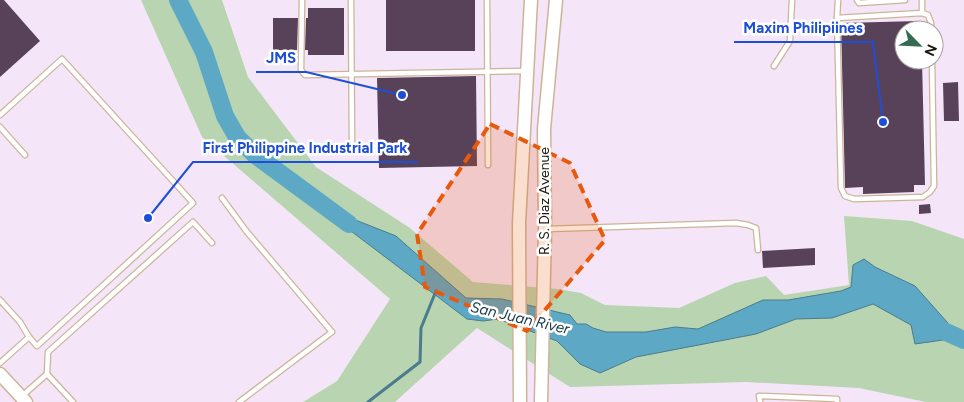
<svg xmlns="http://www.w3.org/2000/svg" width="964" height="402" viewBox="0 0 964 402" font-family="Figtree,sans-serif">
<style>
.industrial{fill:#f4e5f9;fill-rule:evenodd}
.green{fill:#b8d4b1}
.water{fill:#5da8c5;stroke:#4a7c8d}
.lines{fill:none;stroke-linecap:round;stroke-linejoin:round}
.stream{stroke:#4a7c8d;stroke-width:3}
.river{stroke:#5da8c5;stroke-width:18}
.building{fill:#58425a}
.lane-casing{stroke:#ccb597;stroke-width:7}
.secondary-casing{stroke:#ccb597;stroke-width:15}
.lane{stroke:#fff;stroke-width:4.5}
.secondary{stroke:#fff;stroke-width:12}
.marked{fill:#e8590c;fill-opacity:0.2;stroke:#e8590c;stroke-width:4;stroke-dasharray:10 6;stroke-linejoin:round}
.labels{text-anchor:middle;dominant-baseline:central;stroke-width:5;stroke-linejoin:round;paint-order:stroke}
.street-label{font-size:14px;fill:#1e160a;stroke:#fff}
.water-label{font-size:15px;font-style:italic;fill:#183b48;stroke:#fff}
.leader{fill:none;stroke:#1d4ed8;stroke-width:2}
.callout-dot{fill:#1d4ed8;stroke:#fff;stroke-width:2}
.callout-label{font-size:15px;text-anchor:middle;font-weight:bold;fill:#1d4ed8;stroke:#fff;stroke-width:5;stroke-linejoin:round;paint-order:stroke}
</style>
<rect width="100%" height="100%" fill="#fdf4e7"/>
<!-- industrial -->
<g class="industrial">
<polygon points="0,0 141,0 202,137 390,299 337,381 303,402 0,402"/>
<path d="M222 0H964V402H395L477 328 473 282 410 228 316 167 248 77ZM904 30H934V60H904Z"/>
</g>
<!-- green -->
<polygon class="green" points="141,0 222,0 248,77 316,167 410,228 473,282 558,289 581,293 605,305 679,308 735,283 766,276 784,295 849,285 844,216 912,221 964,239 964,402 926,402 859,388 746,382 570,387 477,328 395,402 303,402 337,381 390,299 202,137"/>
<!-- water -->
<polygon class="water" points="330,210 396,236 466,298 502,299 570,315 577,324 586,324 593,328 606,332 646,332 675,327 698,329 763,300 788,300 841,291 851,287 853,265 864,259 875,267 915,286 947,322 957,338 915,344 911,325 873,304 832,318 796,319 756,334 636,357 600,373 580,364 557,341 498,319 483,321 467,319 347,228"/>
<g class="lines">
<!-- stream -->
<polyline class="stream" points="368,402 420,362 421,328 436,291"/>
<!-- river -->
<g class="river">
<polyline points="178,0 204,52 225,116 237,137 254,154 349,224"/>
<polyline points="935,327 964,340"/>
</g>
</g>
<!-- building -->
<g class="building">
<polygon points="0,0 4,0 40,41 0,77"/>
<rect x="386" y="0" width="89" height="51"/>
<polygon points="308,8 344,8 344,55 308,55 308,50 305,50 306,18 308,18"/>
<polygon points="273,18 298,18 297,50 273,50"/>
<polygon points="919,21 920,30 904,30 904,60 922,60 925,185 914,185 914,192 863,194 863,187 845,188 841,23"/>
<polygon points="476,76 477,166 379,168 377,78"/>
<polygon points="958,82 959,121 944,121 943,83"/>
<polygon points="930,204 931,213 919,214 919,205"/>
<polygon points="815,248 815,265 763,268 762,251"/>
</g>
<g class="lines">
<!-- lane casing -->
<g class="lane-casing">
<g id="lane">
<polyline points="302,0 301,70 305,75 526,71"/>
<polyline points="351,0 352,142"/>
<polyline points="487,0 488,165"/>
<polyline points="857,0 859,3 905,0"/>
<polyline points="922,0 922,13"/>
<polyline points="837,18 838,0"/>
<polyline points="931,30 931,23 928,15 922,13 837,18 841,188 845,196 854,199 923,197 930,192 934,186 932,60"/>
<polyline points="774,66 790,41 792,0"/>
<polyline points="0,115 62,59 193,203 37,346 29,337 0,363"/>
<polyline points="0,127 25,155"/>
<polyline points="222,198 247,232 332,332 239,402"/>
<polyline points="547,229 736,223 748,225 756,228 758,250"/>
<polyline points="0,300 20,322 29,337"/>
<polyline points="47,374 73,402"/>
<polyline points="22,396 47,374 48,352 193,222 212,243"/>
<polyline points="760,402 759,396 837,399 837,402"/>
</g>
</g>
<!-- secondary casing -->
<g class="secondary-casing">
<g id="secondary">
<polyline points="0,374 26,402"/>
<polyline points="520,402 519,223 531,0"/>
<polyline points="541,402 545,229 544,129 556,0"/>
</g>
</g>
<!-- lane -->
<use href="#lane" class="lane"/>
<!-- secondary -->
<use href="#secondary" class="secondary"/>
</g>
<!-- marked area -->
<path class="marked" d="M490 124 570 163 605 240 527 331 425 287 417 234Z"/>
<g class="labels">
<!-- street labels -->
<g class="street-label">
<text transform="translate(544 201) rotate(-90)">R. S. Diaz Avenue</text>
</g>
<!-- water labels -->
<g class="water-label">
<text transform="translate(520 318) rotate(13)">San Juan River</text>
</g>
</g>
<!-- callouts -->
<path class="leader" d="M883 122L873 42H734M402 95L306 72H256M148 218L193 162H418"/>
<g class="callout-dot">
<circle cx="883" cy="122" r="5"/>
<circle cx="402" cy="95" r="5"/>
<circle cx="148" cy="218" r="5"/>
</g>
<g class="callout-label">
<text x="803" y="33">Maxim Philipiines</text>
<text x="281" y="63">JMS</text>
<text x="305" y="153">First Philippine Industrial Park</text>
</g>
<!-- north arrow -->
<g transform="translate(919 45) rotate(114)"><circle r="24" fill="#ffffff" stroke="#a5a29d"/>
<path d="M0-4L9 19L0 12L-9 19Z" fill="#336b54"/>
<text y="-8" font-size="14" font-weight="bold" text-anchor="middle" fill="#1e160a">N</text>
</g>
</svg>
